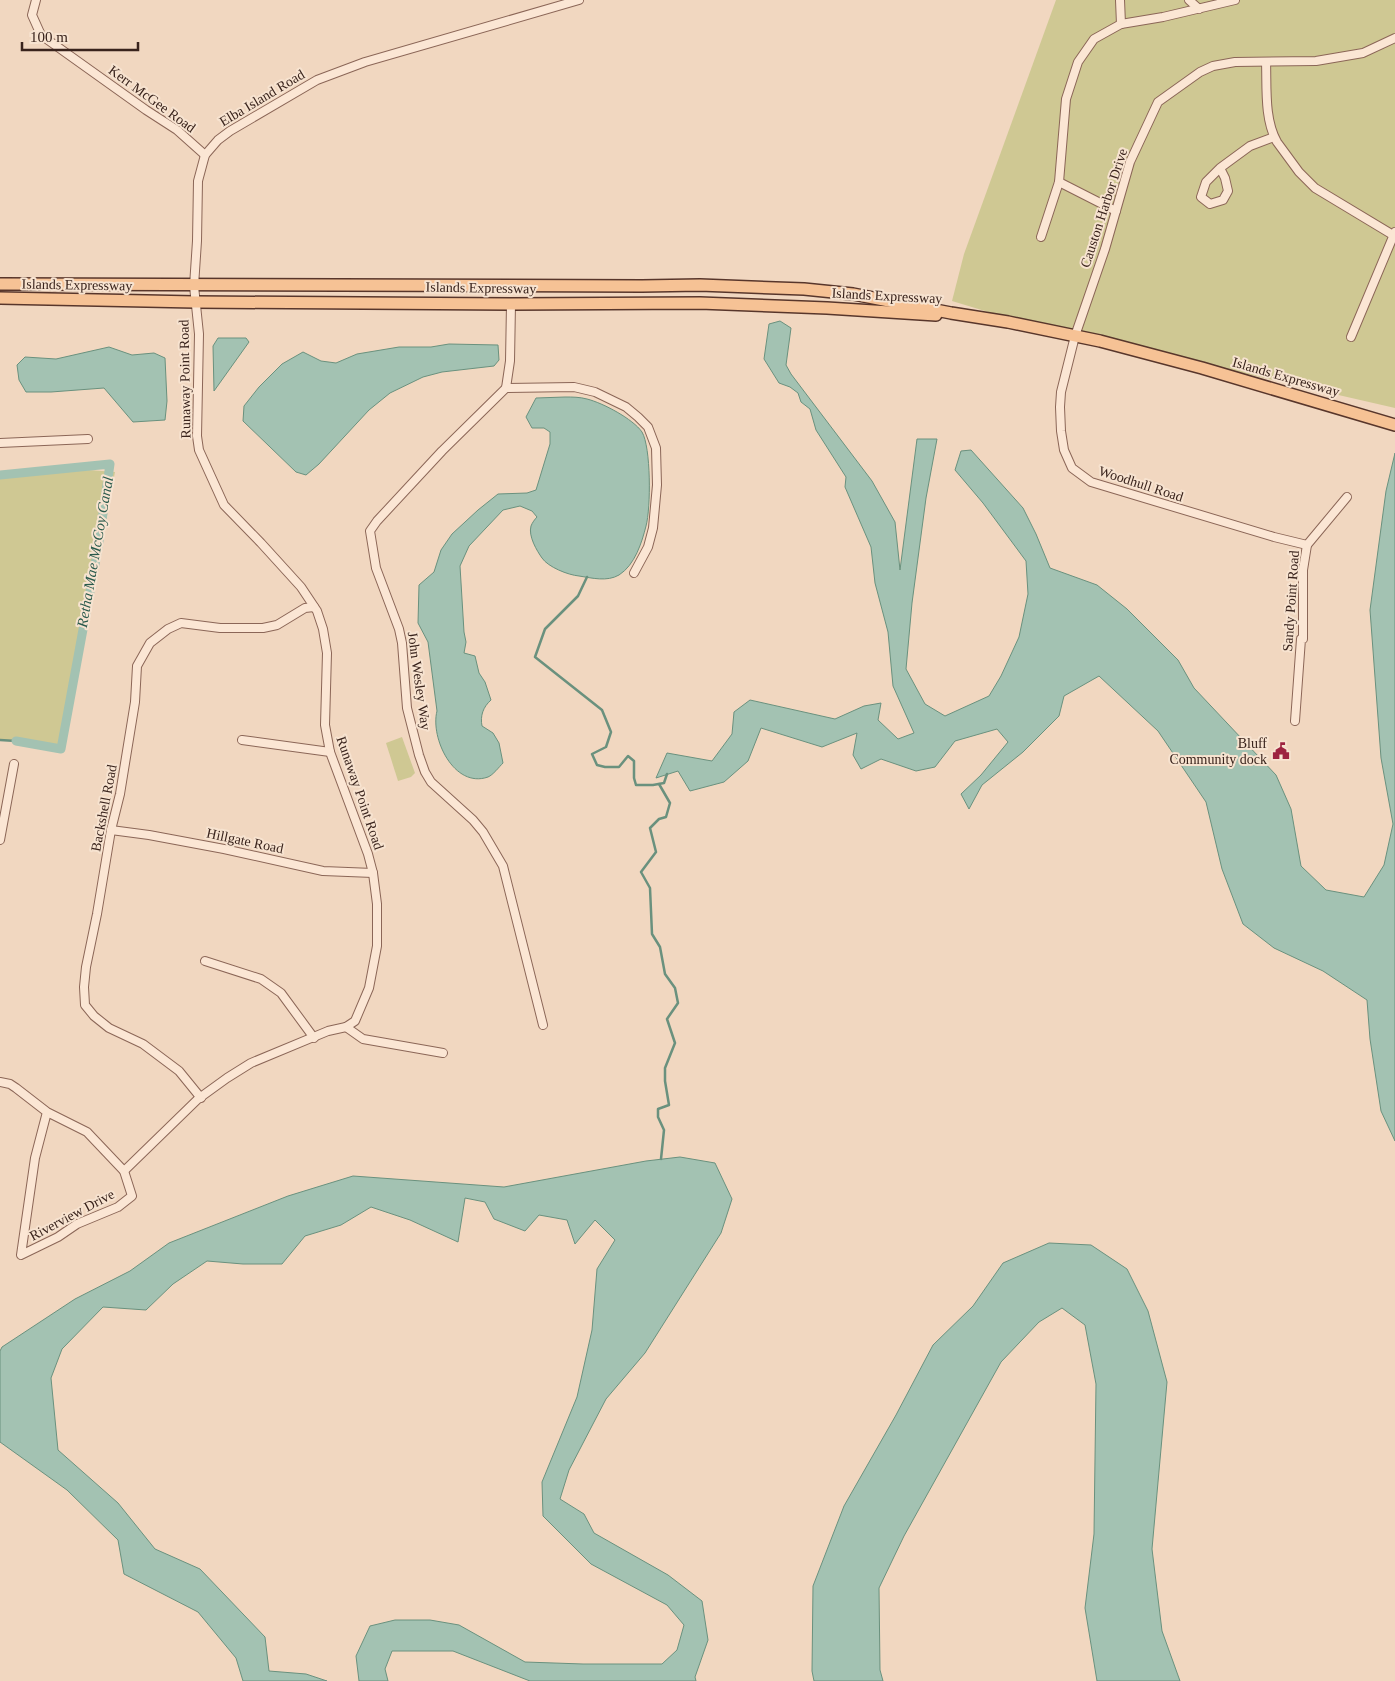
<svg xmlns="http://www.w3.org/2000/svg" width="1395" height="1681" viewBox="0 0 1395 1681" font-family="Georgia,serif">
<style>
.green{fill:#cfc893}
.water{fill:#a3c2b2;stroke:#6a917e}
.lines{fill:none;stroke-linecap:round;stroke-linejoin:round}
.stream{stroke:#6a917e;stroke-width:2.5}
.canal{stroke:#a3c2b2;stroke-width:9}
.minor-casing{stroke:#8b6657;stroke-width:10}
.primary-casing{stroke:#58362b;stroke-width:14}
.minor{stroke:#fbe6d4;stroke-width:8}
.primary{stroke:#f6c295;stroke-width:11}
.labels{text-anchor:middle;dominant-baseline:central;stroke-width:4;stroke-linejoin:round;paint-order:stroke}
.street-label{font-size:14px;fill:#39231c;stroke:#f7e3d0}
.poi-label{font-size:14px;fill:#39231c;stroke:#f7e3d0;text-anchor:end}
.water-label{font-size:15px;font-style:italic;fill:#2a5a4c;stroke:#f7e3d0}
</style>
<rect width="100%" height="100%" fill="#f1d7c0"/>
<!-- green -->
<g class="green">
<polygon points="1056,0 1395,0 1395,408 1021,322 952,301 964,254"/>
<polygon points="89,470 115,472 64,750 0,739 0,478"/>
<polygon points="402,737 415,773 411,777 398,781 386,743"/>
</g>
<!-- water -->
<g class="water">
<polygon points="780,321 791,328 786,365 791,374 872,481 895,522 900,570 917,439 937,439 926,498 912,603 906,669 925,704 945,716 989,696 1001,676 1019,637 1028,594 1026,561 983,503 955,470 961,451 971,450 1023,508 1036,534 1050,568 1097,585 1127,609 1178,660 1194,688 1276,775 1291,809 1301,866 1326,890 1364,897 1384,865 1393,824 1381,758 1370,610 1386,491 1395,453 1395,1141 1381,1111 1370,1039 1367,1000 1323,971 1274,948 1243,924 1222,869 1206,802 1158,731 1099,676 1064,696 1059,716 1023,752 982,785 969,809 961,794 981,775 1008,742 997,729 955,741 935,767 916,771 881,759 861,769 853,755 857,733 822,747 761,728 748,761 724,782 690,791 678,771 656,778 667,753 712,761 732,734 734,712 750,700 835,719 864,706 881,703 878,720 898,739 914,733 893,686 888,632 875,583 871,547 845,487 846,477 816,430 810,409 801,402 798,393 790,387 779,383 764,359 769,324"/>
<polygon points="218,338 246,338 249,342 214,391 213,346"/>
<polygon points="449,344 498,345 499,360 494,366 442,372 423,377 390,393 369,410 319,464 306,475 296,472 243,421 244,406 259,387 282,364 303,352 321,361 336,363 357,354 399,347 431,347"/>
<polygon points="109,347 132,355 154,353 165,358 167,401 165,420 133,422 104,388 51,392 26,392 19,380 17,365 25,357 56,359"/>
<path d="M565 397C572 397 580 397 587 399 603 403 633 419 642 432 651 447 651 508 646 526 642 542 635 565 619 575 607 582 592 578 579 576 568 575 548 567 542 558 537 551 528 536 531 526 532 523 535 519 537 517L532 511 520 506 503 510 469 546 460 566 464 632 466 642 464 653 475 656 479 673 485 682 491 700C483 707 480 716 482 726L493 733 499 743 503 763C499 767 493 775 488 777 454 789 430 738 437 711L428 642 418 623 419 585 434 572 441 550 452 534 478 510 498 494 527 493 536 490 550 444V432L544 428H532L526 417 536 398Z"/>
<polygon points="680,1157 715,1163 732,1199 721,1233 645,1353 606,1399 569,1470 560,1499 584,1514 594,1533 668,1575 702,1601 708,1640 695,1677 696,1681 530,1681 453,1651 392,1651 385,1669 388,1681 359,1681 356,1656 370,1626 395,1620 430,1620 459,1625 525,1662 583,1664 662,1664 677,1650 684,1625 667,1605 591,1564 543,1516 542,1482 577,1397 592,1330 597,1269 615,1240 595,1220 575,1244 567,1220 539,1215 525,1231 494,1219 485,1202 465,1198 458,1242 410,1220 371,1207 341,1225 305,1236 282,1264 243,1264 207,1261 173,1284 146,1310 103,1307 62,1349 51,1378 58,1450 118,1503 155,1549 200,1569 265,1637 269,1671 306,1674 327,1681 243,1681 236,1658 198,1612 124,1574 118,1540 67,1490 0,1442 0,1351 2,1347 75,1299 130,1271 169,1243 288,1196 353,1176 504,1187 646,1161"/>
<polygon points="1049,1243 1091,1245 1127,1269 1148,1311 1167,1382 1152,1549 1162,1631 1180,1681 1097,1681 1085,1608 1094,1534 1096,1384 1085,1325 1062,1308 1039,1322 1001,1362 904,1536 879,1588 880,1670 883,1681 814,1681 812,1671 813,1586 844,1506 896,1415 933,1345 973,1306 1003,1263"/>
</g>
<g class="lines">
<!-- stream -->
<g class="stream">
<polyline points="587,577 578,596 545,629 535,657 602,710 611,732 606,747 592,754 597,765 605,767 619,767 628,756 634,761 634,778 636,785 653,785 664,783 667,774"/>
<polyline points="0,740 16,741"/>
<polyline points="659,784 670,803 666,817 659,819 650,828 656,852 641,872 650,888 652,934 660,947 665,974 675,988 678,1003 667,1019 675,1043 665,1068 665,1081 669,1105 658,1109 658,1117 664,1130 661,1159"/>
</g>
<!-- canal -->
<polyline class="canal" points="0,475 110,464 98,548 61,749 16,741"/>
<!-- minor casing -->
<g class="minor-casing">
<g id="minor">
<polyline points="36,0 32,15 41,35 146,110 177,130 205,155"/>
<polyline points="1120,0 1121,24"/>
<polyline points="1189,0 1199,9"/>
<path d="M1266 62C1267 87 1264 119 1277 142L1299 172 1315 188 1393 235"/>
<polyline points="1220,168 1225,178 1228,191 1223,200 1210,204 1201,197 1206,182 1220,168 1250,146 1274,137"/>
<polyline points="1059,182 1116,211"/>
<polyline points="1041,237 1059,182 1066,99 1078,62 1094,39 1121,24 1163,17 1235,0"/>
<polyline points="511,304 510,361 506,388 442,451 377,521 370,531 376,568 399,629 402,643 407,708 419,755 425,772 431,782 473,820 483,832 503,866 543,1025"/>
<polyline points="1351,337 1395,232"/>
<polyline points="506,388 574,387 595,392 626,407 638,417 648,427 656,448 657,485 653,528 648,547 634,573"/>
<polyline points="0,443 88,439"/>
<polyline points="1307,545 1274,537 1091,482 1072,468 1064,450 1061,431 1060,407 1061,392 1075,336 1105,249 1130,162 1158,102 1200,72 1213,66 1235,62 1316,61 1363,53 1395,38"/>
<polyline points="1295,721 1301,639 1303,639 1303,570 1307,545 1347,497"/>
<polyline points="242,740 330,752"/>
<polyline points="111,830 149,835 224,849 323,871 373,873"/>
<polyline points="0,840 14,764"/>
<polyline points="205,961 261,979 281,993 314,1038"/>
<polyline points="346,1027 363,1039 443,1053"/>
<polyline points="0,1082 10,1084 16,1088 47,1112 87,1132 124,1171 132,1196 118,1207 77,1224 58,1237 21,1255 35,1158 47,1112"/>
<polyline points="201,1098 179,1071 143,1044 109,1028 94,1016 85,1005 84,987 86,967 97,914 111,830 120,794 135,702 137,666 150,643 168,629 181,623 220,628 263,628 277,625 305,608 314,607"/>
<polyline points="124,1171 198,1099 227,1078 251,1063 328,1031 346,1027 355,1021 369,988 377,946 377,904 373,873 368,854 330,752 325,725 327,653 323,629 317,611 301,587 261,543 224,505 199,450 197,436 199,334 194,286 197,241 198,181 205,155 218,140 230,131 317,80 365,62 579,0"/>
</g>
</g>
<!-- primary casing -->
<g class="primary-casing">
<g id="primary">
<polyline points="0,284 642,286 700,285 804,289 853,294 951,313 1008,322 1100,341 1202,368 1395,425"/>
<polyline points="0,298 195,302 511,304 700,303 827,308 936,315"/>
</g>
</g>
<!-- minor -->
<use href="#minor" class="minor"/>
<!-- primary -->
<use href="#primary" class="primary"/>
</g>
<!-- icons -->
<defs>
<g id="civic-bare" transform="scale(1.35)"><path d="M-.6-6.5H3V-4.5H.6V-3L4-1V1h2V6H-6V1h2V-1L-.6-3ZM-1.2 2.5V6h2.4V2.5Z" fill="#9d2340" stroke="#f7e3d0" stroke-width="2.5" paint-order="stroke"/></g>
</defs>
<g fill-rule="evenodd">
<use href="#civic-bare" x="1281" y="751"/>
</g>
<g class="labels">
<!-- street labels -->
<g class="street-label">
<text transform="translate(262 98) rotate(-31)">Elba Island Road</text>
<text transform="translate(152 99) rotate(36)">Kerr McGee Road</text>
<text transform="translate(1104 208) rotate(-72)">Causton Harbor Drive</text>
<text transform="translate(77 285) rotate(1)">Islands Expressway</text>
<text transform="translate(481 288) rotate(1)">Islands Expressway</text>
<text transform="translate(887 296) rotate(3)">Islands Expressway</text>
<text transform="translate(1286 377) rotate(16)">Islands Expressway</text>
<text transform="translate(185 379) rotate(-91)">Runaway Point Road</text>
<text transform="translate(1141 484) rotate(18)">Woodhull Road</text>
<text transform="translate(1291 601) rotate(-86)">Sandy Point Road</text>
<text transform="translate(419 681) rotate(82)">John Wesley Way</text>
<text transform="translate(360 793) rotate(71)">Runaway Point Road</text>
<text transform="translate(104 808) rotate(-79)">Backshell Road</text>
<text transform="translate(245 841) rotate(12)">Hillgate Road</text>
<text transform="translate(72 1215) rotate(-28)">Riverview Drive</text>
</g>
<!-- poi labels -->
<g class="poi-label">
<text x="1267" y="743">Bluff<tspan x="1267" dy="16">Community dock</tspan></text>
</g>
<!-- water labels -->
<g class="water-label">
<text transform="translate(95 552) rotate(-80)">Retha Mae McCoy Canal</text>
</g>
</g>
<!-- scale -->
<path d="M22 42v8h116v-8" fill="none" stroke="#39231c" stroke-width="2.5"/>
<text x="30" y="42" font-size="15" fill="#39231c" stroke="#f7e3d0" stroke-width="4" paint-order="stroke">100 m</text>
</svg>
